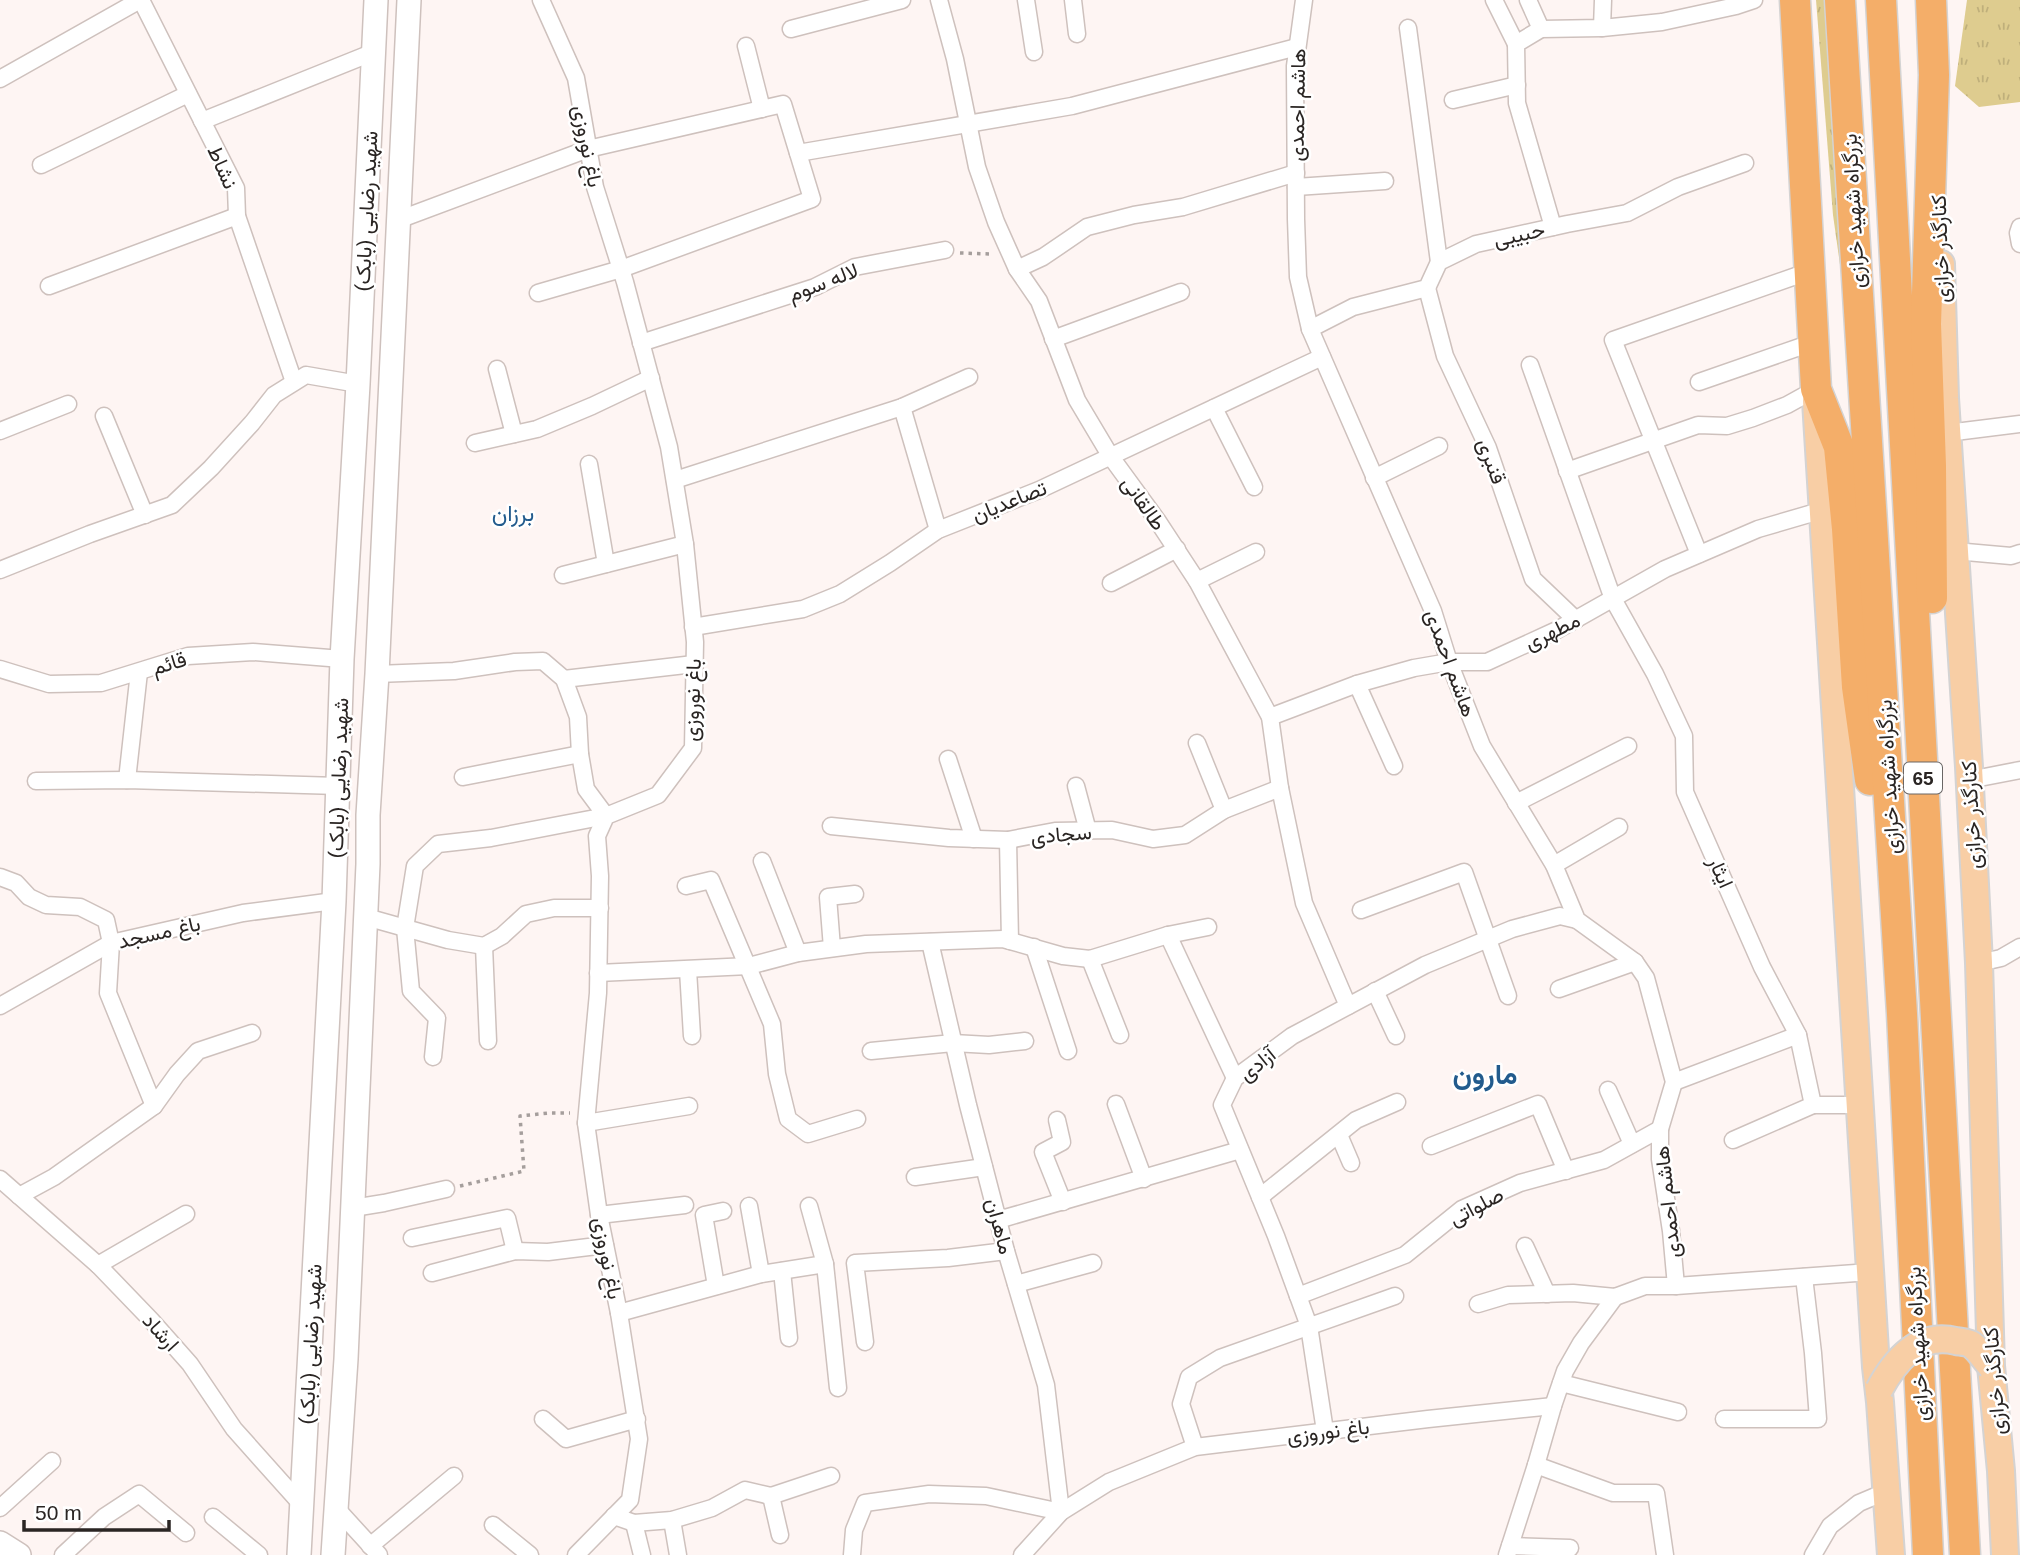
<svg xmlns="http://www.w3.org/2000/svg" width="2020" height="1555" viewBox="0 0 2020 1555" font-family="Helvetica,Vazirmatn,sans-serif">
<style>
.grass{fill:url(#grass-tufts)}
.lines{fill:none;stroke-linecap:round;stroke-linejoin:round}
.street-casing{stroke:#cec1bd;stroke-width:19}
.secondary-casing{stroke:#cec1bd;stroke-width:26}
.primary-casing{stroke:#d4d3d3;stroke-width:30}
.highway-casing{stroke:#d4d3d3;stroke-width:33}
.path{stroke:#a59e9c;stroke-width:3.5;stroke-dasharray:3.5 5;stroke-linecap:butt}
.street{stroke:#fff;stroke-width:16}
.secondary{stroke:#fff;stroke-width:23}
.primary{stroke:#f8cea5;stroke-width:26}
.highway{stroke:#f4ae69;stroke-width:30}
.primary-bridge-casing{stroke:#d4d3d3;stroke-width:30;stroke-linecap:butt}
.primary-bridge{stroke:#f8cea5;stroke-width:26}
.labels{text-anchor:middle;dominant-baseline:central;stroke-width:5;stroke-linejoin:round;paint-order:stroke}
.shield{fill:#fff;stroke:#6a6665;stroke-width:2}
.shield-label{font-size:19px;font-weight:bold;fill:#2a2523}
.street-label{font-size:21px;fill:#2a2523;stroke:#fff}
.neighbourhood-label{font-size:23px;fill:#225b8d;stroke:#fff}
.district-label{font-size:28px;font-weight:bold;fill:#225b8d;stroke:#fff}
</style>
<defs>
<pattern id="grass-tufts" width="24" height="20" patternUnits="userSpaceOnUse" patternTransform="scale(1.75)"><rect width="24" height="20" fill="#decc8f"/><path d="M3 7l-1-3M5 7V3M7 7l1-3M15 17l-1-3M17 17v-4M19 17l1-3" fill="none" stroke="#bfaf7b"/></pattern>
</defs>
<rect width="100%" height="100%" fill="#fef5f3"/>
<!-- grass -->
<g class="grass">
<polygon points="1816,0 1832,0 1855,371 1833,215"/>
<polygon points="1967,0 2020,0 2020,102 1979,107 1955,86"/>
</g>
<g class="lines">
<!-- street casing -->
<g class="street-casing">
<g id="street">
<polyline points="141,0 236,188 237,216 294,382"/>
<polyline points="541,0 576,78 595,187 625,282 669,447 685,544 695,642 693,748 658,795 606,816 597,836 600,876 598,993 586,1123 599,1215 619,1313 639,1439 630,1500 576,1555"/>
<polyline points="939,0 955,59 977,167 996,222 1017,269 1039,301 1077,400 1111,457 1157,520 1197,581 1270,717 1280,788 1304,903 1348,1006"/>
<polyline points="1026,0 1034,52"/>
<polyline points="1073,0 1077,34"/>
<polyline points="1304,0 1295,66 1296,219 1298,277 1310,329 1433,611 1449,662 1482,746 1554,865 1577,920 1635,962 1646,978 1674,1082 1660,1129 1660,1159 1671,1231 1676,1286"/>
<polyline points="1494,0 1516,44"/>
<polyline points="1528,0 1541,29"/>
<polyline points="1408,28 1439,262"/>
<polyline points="1602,28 1603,0"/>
<polyline points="791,29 902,0"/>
<polyline points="746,46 762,109"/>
<polyline points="0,79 140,0"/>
<polyline points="1453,100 1517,85"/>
<polyline points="202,121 374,52"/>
<polyline points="798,153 1072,106 1297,47"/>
<polyline points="41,165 188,94"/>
<polyline points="1296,187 1385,181"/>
<polyline points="398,220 588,149 783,104 812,199 621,269 538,293"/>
<polyline points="1553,227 1517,103 1516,44 1541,29 1602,28 1662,22 1736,6 1754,0"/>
<polyline points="2020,227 2018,233 2020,244"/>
<polyline points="1017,269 1043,257 1087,227 1134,215 1183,207 1296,173"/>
<polyline points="49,286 237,216"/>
<polyline points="1427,288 1445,356 1488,448 1533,579 1576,620"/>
<polyline points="1310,329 1353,307 1427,288 1439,262 1476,244 1567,224 1627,213 1678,187 1745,163"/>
<polyline points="1053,339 1181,292"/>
<polyline points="641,343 815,287 855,267 945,250"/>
<polyline points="1530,365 1613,599 1655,674 1684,736 1685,792 1762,967 1798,1035 1813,1105 1860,1105"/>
<polyline points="497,369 514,434"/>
<polyline points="1699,382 1814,342"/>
<polyline points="902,407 938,530"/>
<polyline points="1214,408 1254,487"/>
<polyline points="104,416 145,515"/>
<polyline points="0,431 68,404"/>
<polyline points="1947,433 2020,424"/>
<polyline points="475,443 537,429 592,406 651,378"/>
<polyline points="589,464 606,564"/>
<polyline points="1567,471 1698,425 1727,426 1753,418 1787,405 1816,389"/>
<polyline points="1374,478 1439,446"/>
<polyline points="675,480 902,407 969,377"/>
<polyline points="1955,551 2011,556 2020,553"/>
<polyline points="1699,554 1613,340 1810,271"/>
<polyline points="0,570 90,534 172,505 211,468 252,423 274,395 306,375 358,384"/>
<polyline points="563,575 685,544"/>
<polyline points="1197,581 1256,552"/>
<polyline points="1111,583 1177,549"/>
<polyline points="693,627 803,609 840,594 890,563 938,530 1039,490 1322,357"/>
<polyline points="0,669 49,684 101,683 188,656 253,652 342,659"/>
<polyline points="377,674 454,671 515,662 543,661 564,679 578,717 580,754 586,789 606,816 491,838 438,844 415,866 405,928 411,991 437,1018 433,1057"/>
<polyline points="564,679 694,664"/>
<polyline points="1357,684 1394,766"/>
<polyline points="1270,717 1357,684 1414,668 1449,662 1487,662 1557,630 1665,569 1758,529 1823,510"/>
<polyline points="1197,743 1224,810"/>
<polyline points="948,759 974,839"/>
<polyline points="463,777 580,754"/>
<polyline points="127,780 139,672"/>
<polyline points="1969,780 2020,770"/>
<polyline points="36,781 127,780 338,786"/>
<polyline points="1076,786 1088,831"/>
<polyline points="1516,803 1628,746"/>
<polyline points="831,826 949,838 1008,840 1055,831 1112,830 1153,839 1185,835 1224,810 1280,788"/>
<polyline points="1008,840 1010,941"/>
<polyline points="762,861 798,953"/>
<polyline points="1554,865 1619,827"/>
<polyline points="0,877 16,883 29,897 46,905 80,907 106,920 111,943 108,993 154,1106"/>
<polyline points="686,886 711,880 772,1024 777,1074 788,1119 808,1134 857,1119"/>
<polyline points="1361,910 1464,872 1508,996"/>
<polyline points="366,917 448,940 484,946 502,936 526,914 554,908 600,908"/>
<polyline points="1168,935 1235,1078"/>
<polyline points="484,946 488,1041"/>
<polyline points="1034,947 1068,1051"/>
<polyline points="832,948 828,897 855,894"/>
<polyline points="1090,959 1120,1035"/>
<polyline points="1979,963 2001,958 2020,947"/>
<polyline points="688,970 692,1036"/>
<polyline points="598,973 749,966 798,953 866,944 1003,939 1063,956 1090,959 1168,935 1208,927"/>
<polyline points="1559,989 1635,962"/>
<polyline points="1375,991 1396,1036"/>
<polyline points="0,1006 111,943 243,913 334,901"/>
<polyline points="871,1051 953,1043 989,1045 1025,1041"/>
<polyline points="1674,1082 1798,1035"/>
<polyline points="1608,1090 1632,1144"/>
<polyline points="1116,1104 1144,1179"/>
<polyline points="1057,1120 1062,1142 1043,1152 1063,1202"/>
<polyline points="586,1123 689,1106"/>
<polyline points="1339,1135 1351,1163"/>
<polyline points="1733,1140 1813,1105"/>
<polyline points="1431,1146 1538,1104 1566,1171"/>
<polyline points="915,1177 984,1167"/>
<polyline points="0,1179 98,1265 151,1320 190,1364 234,1429 301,1504"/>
<polyline points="19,1196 54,1177 154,1106 177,1074 198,1051 252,1033"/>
<polyline points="1260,1197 1356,1120 1397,1102"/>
<polyline points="749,1206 761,1274"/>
<polyline points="809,1206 825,1264 838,1388"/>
<polyline points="353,1208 384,1203 446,1189"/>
<polyline points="599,1215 685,1205"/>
<polyline points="998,1220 1240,1150"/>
<polyline points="412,1238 507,1218 515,1251"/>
<polyline points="1525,1246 1547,1294"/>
<polyline points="98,1265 186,1214"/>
<polyline points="782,1271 789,1338"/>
<polyline points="432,1273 515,1251 548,1252 605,1245"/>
<polyline points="1016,1284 1093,1263"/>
<polyline points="716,1286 704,1215 723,1211"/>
<polyline points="1298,1296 1405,1255 1462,1209 1520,1183 1604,1160 1660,1129"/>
<polyline points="1478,1304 1508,1295 1573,1293 1615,1297 1645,1286 1676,1286 1870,1272"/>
<polyline points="619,1313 761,1274 825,1264"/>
<polyline points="865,1342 855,1263 948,1258 1006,1251"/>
<polyline points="1561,1383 1678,1412"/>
<polyline points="543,1419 566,1439 637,1419"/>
<polyline points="1724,1419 1818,1419 1813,1353 1804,1277"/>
<polyline points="1325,1431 1309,1326 1276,1236 1222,1105 1235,1078 1292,1036 1425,965 1512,929 1560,916 1577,920"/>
<polyline points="1195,1447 1181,1404 1189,1377 1220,1358 1395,1296"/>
<polyline points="1536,1465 1613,1493 1656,1493 1665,1555"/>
<polyline points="771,1496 780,1535"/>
<polyline points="0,1508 52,1461"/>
<polyline points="336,1508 379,1555"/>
<polyline points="614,1516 634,1523 672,1520 712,1508 745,1490 771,1496 831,1476"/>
<polyline points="213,1517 259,1555"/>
<polyline points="672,1520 678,1555"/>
<polyline points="634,1523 642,1555"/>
<polyline points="493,1525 530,1555"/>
<polyline points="370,1546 454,1476"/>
<polyline points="1510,1546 1570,1548"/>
<polyline points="63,1555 104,1517 139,1494 186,1533"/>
<polyline points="852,1555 854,1530 865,1503 929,1494 986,1496 1061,1512 1046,1385 1006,1251 968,1105 930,942"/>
<polyline points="1022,1555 1061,1512 1109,1482 1195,1447 1428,1419 1553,1406"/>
<polyline points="1507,1555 1536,1465 1553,1406 1565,1371 1581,1343 1615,1297"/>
<polyline points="1813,1555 1830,1526 1859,1503 1885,1492"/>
</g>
</g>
<!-- secondary casing -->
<g class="secondary-casing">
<g id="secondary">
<polyline points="0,1543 19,1555"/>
<polyline points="299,1555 334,901 342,659 358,384 376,0"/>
<polyline points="333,1555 346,1359 368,864 368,815 377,674 409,0"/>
</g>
</g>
<!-- primary casing -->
<g class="primary-casing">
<g id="primary">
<polyline points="1941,264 1945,398 1969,767 1979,963 1991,1366 2001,1471 2005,1555"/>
<polyline points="1816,401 1876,1367 1880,1402 1891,1555"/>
</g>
</g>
<!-- highway casing -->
<g class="highway-casing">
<g id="highway">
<polyline points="1795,0 1816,389 1839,447 1847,529 1857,687 1870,780"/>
<polyline points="1840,0 1902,1014 1928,1555"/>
<polyline points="1881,0 1965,1555"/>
<polyline points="1931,0 1934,75 1926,324 1931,466 1932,598"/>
</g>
</g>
<!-- path -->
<g class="path">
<polyline points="960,253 991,254"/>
<polyline points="460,1186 524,1171 520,1116 549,1113 570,1113"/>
</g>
<!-- street -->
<use href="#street" class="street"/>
<!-- secondary -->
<use href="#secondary" class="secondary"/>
<!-- primary -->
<use href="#primary" class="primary"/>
<!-- highway -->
<use href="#highway" class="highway"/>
<!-- primary-bridge casing -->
<g class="primary-bridge-casing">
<path id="primary-bridge" d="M1879 1390C1895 1360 1918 1332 1956 1341 1961 1342 1968 1342 1972 1345 1979 1350 1985 1360 1991 1366"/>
</g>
<!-- primary-bridge -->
<use href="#primary-bridge" class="primary-bridge"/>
</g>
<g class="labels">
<!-- shield labels -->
<rect class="shield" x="1904" y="762.5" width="38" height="31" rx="5"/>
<g class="shield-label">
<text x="1923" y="778">65</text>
</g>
<!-- street labels -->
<g class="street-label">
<text transform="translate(1297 105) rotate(-89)">هاشم احمدی</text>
<text transform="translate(588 146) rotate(79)">باغ نوروزی</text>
<text transform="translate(223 167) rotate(66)">نشاط</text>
<text transform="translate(366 211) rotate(-87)">شهید رضایی (بابک)</text>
<text transform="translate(1853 211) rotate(-93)">بزرگراه شهید خرازی</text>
<text transform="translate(1519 234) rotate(-12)">حبیبی</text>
<text transform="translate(1940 249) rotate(-92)">کنارگذر خرازی</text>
<text transform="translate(823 282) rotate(-21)">لاله سوم</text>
<text transform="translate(1492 461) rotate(70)">قنبری</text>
<text transform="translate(1009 501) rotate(-22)">تصاعدیان</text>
<text transform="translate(1144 503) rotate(55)">طالقانی</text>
<text transform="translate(1552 631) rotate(-26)">مطهری</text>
<text transform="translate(169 663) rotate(-17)">قائم</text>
<text transform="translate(1451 663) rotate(70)">هاشم احمدی</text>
<text transform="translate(692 700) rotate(-88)">باغ نوروزی</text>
<text transform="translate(1888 777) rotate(-93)">بزرگراه شهید خرازی</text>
<text transform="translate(338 778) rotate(-88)">شهید رضایی (بابک)</text>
<text transform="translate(1971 815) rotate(-93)">کنارگذر خرازی</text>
<text transform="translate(1061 834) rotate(-5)">سجادی</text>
<text transform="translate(1721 872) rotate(66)">ایثار</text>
<text transform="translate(159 932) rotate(-13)">باغ مسجد</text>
<text transform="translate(1257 1064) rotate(-39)">آزادی</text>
<text transform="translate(1667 1202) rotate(-96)">هاشم احمدی</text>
<text transform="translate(1476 1206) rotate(-28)">صلواتی</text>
<text transform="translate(1000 1226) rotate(75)">ماهران</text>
<text transform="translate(608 1258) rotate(79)">باغ نوروزی</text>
<text transform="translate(161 1332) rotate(48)">ارشاد</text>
<text transform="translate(310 1344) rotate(-87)">شهید رضایی (بابک)</text>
<text transform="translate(1917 1344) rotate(-93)">بزرگراه شهید خرازی</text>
<text transform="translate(1994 1381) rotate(-94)">کنارگذر خرازی</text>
<text transform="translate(1328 1431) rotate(-7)">باغ نوروزی</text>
</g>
<!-- neighbourhood labels -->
<g class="neighbourhood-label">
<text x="513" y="513">برزان</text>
</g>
<!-- district labels -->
<g class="district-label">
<text x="1485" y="1074">مارون</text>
</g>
</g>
<!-- scale -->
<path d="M24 1520v10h145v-10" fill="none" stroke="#2a2523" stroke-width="3.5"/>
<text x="35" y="1520" font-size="21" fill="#2a2523" stroke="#ffffff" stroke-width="5" paint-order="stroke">50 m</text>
</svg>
